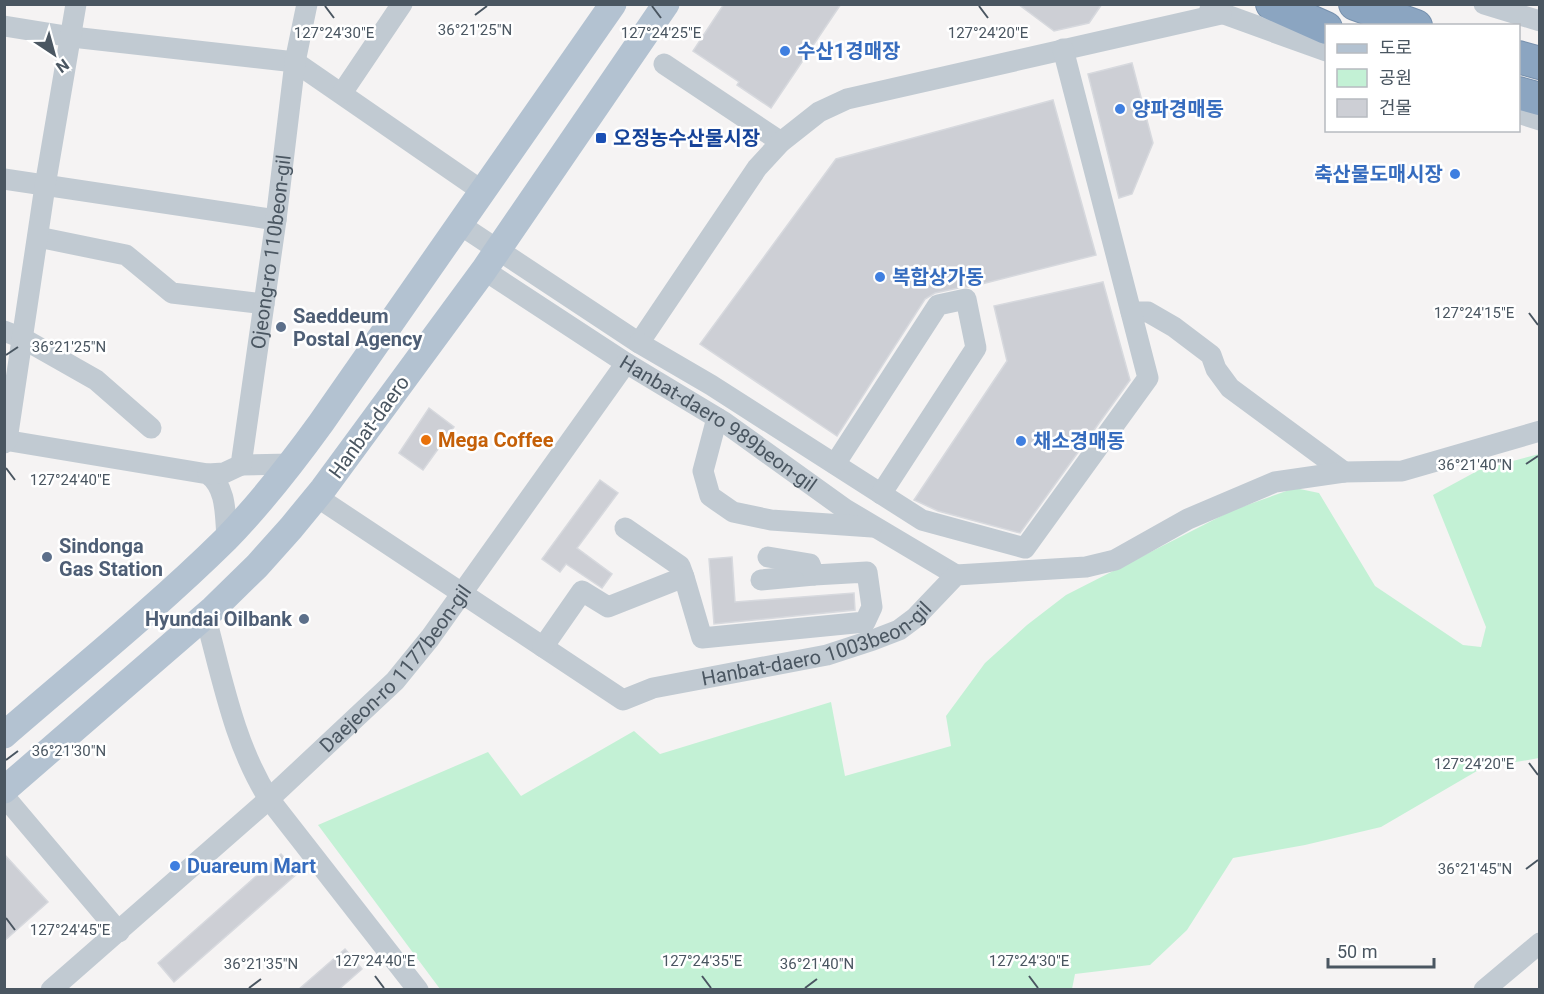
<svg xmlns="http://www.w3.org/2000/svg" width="1544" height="994" viewBox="0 0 1544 994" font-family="Roboto,'Noto Sans KR',sans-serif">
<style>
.green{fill:#c3f1d5}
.building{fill:#cdcfd5;stroke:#d7d9de;stroke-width:1.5}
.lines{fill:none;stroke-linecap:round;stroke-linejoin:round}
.highway-casing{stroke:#7690ad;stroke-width:34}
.minor{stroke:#c1cad2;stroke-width:21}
.major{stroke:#b3c2d1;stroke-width:27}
.highway{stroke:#8ba5c1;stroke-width:32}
.ticks{fill:none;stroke:#4a5661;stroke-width:2}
.shop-dot{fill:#3f7fe0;stroke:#fff;stroke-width:2}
.transit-dot{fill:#1a4fb4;stroke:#fff;stroke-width:2}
.service-dot{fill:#5c6f8a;stroke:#fff;stroke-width:2}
.food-dot{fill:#e8710a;stroke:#fff;stroke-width:2}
.labels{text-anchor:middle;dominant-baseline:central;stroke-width:5;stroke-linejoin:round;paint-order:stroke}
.shop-label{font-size:20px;font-weight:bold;fill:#366cbe;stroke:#fff;text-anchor:start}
.transit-label{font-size:20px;font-weight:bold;fill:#164399;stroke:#fff;text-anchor:start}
.street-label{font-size:20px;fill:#4a5661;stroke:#fff}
.service-label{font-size:20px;font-weight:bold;fill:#4e5e75;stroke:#fff;text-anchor:start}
.food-label{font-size:20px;font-weight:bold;fill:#c56008;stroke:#fff;text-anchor:start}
.ticks-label{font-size:15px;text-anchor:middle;fill:#4a5661;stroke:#fff;stroke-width:5;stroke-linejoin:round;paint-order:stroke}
</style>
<rect width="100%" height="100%" fill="#f5f3f3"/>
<!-- green -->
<polygon class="green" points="1539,454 1539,758 1482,768 1381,827 1305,845 1233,858 1187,930 1150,965 1075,974 1072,989 440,989 318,825 488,752 521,796 634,731 660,754 831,702 845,776 951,746 946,716 985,663 1027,625 1066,595 1233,510 1295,488 1319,493 1375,586 1463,645 1481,647 1486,627 1433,495 1479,470"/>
<!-- building -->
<g class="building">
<polygon points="724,4 841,4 771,108 737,85 739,82 693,51"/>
<polygon points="1018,4 1102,4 1089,23 1054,31"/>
<polygon points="1132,63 1153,143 1132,194 1119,198 1088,74"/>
<polygon points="1053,100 1096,255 970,287 963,287 935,293 925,299 837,436 700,344 836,159"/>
<polygon points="1103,282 1130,380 1020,533 938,511 914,500 1007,361 994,306"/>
<polygon points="429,408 454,427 423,470 399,453"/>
<polygon points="600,480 618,493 577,548 612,574 602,588 566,564 560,572 542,559"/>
<polygon points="732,557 735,602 854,593 855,610 714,624 709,559"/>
<polygon points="4,854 48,902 4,941"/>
<polygon points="281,854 298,873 174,982 158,963"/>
<polygon points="345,949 362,969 338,990 298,990"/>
</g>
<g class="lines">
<!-- highway casing -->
<g class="highway-casing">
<g id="highway">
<polyline points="1272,4 1326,28"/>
<polyline points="1355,4 1416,26"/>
<polyline points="1518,57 1540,63"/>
<polyline points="1518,93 1540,99"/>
</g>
</g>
<!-- minor -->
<g class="minor">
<polyline points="1484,4 1540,21"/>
<polyline points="1210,9 1326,51"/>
<polyline points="4,26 72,37 295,62 482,191"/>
<polyline points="664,64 781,142"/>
<polyline points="342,93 402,4"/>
<polyline points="1518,113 1540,120"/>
<polyline points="4,179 276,220"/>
<polyline points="459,224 639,343 757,168 781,142 819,112 847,99 1221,14"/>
<polyline points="38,237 126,255 172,293 264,304"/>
<path id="s1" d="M484 270 626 363 724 422 845 509 956 575"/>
<polyline points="1131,312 1148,312 1174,327 1211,355 1216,369 1230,388 1344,472"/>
<polyline points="4,331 22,338 96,380 151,428"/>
<polyline points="639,343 711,385 922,520 1025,548 1148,378 1063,49"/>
<polyline points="717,418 703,471 710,496 733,512 771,520 872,527"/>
<path d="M4 440 208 474C227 488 225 515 227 537"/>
<polyline points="4,443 7,440 45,186 76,4"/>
<polyline points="835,464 938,305 966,299 976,348 881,494"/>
<polyline points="241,465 291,464"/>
<path id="s2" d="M208 474 224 473 241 465 276 220 295 62 307 4"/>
<path id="s3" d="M317 497 623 700 653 688 827 655 873 640 899 630 915 618 956 575 1086 567 1115 560 1188 519 1275 482 1344 472 1402 471 1540 431"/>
<polyline points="625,528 680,566 684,577"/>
<polyline points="761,580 814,575"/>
<path d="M205 615C222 677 234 744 269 799L418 990"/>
<polyline points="543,647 582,591 608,607 684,577 702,638 865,622 872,607 867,572 814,575 810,564 768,557"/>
<polyline points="4,796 119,932"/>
<path id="s4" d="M51 990 269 799 395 681 430 638 626 363"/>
<polyline points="1484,990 1540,943"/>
</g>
<!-- major -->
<g class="major">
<path d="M4 735C79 670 156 608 226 539 261 503 292 463 321 423L613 4"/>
<polyline points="4,790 213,609 257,566 291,528 323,489 484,270 666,4"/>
</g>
<!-- highway -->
<use href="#highway" class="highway"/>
</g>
<!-- ticks -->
<path class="ticks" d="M325 6 334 18M652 6 661 18M979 6 988 18M475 15 487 6M1529 313 1538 325M6 355 18 347M1526 464 1538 456M6 468 15 480M6 760 18 751M1529 763 1538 775M1526 869 1538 860M6 918 15 930M375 976 384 988M702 976 711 988M1029 976 1038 988M249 988 261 979M805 988 817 979"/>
<!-- markers -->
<g class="shop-dot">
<circle cx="785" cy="51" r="6"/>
<circle cx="1120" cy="109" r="6"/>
<circle cx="1455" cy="174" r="6"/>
<circle cx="880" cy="277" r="6"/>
<circle cx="1021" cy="441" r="6"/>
<circle cx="175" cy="866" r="6"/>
</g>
<rect class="transit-dot" x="595" y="132" width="12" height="12" rx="3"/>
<g class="service-dot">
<circle cx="281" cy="327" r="6"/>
<circle cx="47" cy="557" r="6"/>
<circle cx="304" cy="619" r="6"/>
</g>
<circle class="food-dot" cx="426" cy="440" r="6"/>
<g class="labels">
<!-- shop labels -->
<g class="shop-label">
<text x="797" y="51">수산1경매장</text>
<text x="1132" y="109">양파경매동</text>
<text x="1443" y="174" text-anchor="end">축산물도매시장</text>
<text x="892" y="277">복합상가동</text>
<text x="1033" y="441">채소경매동</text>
<text x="187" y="866">Duareum Mart</text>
</g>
<!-- transit labels -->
<g class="transit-label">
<text x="613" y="138">오정농수산물시장</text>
</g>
<!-- street labels -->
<g class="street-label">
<text stroke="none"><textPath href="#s2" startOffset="250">Ojeong-ro 110beon-gil</textPath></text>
<text stroke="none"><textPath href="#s1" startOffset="280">Hanbat-daero 989beon-gil</textPath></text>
<text transform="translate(369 427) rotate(-54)">Hanbat-daero</text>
<text stroke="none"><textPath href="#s3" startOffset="570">Hanbat-daero 1003beon-gil</textPath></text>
<text stroke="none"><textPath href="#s4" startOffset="472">Daejeon-ro 1177beon-gil</textPath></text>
</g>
<!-- service labels -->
<g class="service-label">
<text x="293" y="316">Saeddeum<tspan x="293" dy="23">Postal Agency</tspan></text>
<text x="59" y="546">Sindonga<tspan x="59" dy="23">Gas Station</tspan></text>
<text x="292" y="619" text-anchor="end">Hyundai Oilbank</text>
</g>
<!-- food labels -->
<g class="food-label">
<text x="438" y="440">Mega Coffee</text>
</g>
</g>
<g class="ticks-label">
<text x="475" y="35">36°21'25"N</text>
<text x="334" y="38">127°24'30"E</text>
<text x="661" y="38">127°24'25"E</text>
<text x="988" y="38">127°24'20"E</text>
<text x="1474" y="318">127°24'15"E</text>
<text x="69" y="352">36°21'25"N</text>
<text x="1475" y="470">36°21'40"N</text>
<text x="70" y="485">127°24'40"E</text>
<text x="69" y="756">36°21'30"N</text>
<text x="1474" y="769">127°24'20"E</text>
<text x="1475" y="874">36°21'45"N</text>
<text x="70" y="935">127°24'45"E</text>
<text x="375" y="966">127°24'40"E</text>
<text x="702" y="966">127°24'35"E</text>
<text x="1029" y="966">127°24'30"E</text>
<text x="261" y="969">36°21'35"N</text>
<text x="817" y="969">36°21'40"N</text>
</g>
<!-- border -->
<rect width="1544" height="994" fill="none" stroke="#4a5661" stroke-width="12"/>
<!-- legend -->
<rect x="1325" y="24" width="195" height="108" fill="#ffffff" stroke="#b7bbc0" stroke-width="1.5"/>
<rect x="1337" y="44" width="30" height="9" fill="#b3c2d1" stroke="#b7bbc0" stroke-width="1.5"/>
<text x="1379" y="54" font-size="18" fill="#4a5661">도로</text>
<rect x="1337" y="69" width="30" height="18" fill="#c3f1d5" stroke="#b7bbc0" stroke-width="1.5"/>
<text x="1379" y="84" font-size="18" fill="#4a5661">공원</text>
<rect x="1337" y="99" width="30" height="18" fill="#cdcfd5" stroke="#b7bbc0" stroke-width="1.5"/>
<text x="1379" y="114" font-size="18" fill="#4a5661">건물</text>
<!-- north arrow -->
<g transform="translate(54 54) rotate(144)" stroke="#ffffff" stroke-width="4.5" paint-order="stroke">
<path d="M0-4.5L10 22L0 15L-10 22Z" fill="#4a5661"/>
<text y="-9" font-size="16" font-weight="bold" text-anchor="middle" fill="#4a5661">N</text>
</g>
<!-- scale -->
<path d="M1328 958v9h106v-9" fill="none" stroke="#4a5661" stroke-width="3"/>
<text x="1337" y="958" font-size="18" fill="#4a5661" stroke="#ffffff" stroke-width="4.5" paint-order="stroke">50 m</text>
</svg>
